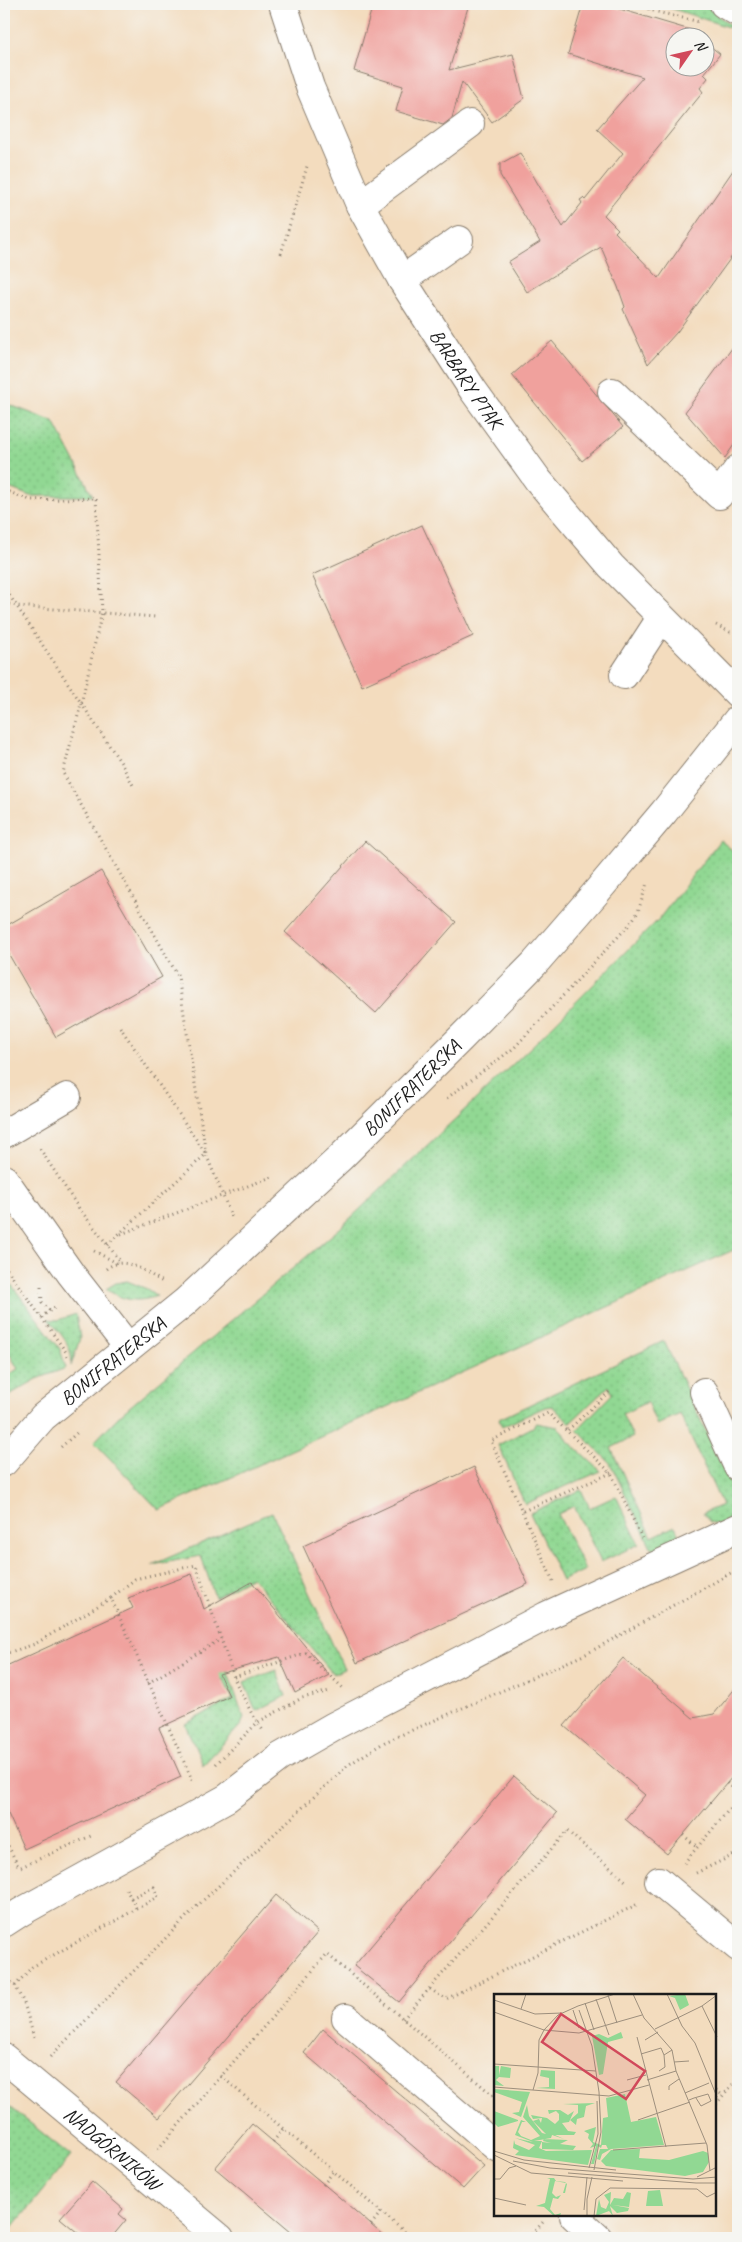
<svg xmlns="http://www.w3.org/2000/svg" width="742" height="2242" viewBox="0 0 742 2242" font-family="Caveat,sans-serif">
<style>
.grass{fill:url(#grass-dots);stroke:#567a58}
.building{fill:#f0a19d}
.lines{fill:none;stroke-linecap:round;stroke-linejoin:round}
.minor-casing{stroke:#887c6d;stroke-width:30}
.path{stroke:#887c6d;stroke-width:3;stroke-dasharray:1 4;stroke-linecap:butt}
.minor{stroke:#fff;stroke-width:28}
.labels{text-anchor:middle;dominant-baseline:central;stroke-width:5;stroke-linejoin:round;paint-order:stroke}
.street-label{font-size:20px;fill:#1c1c1c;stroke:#f6f6f2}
.inset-road{fill:none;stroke:#9d8f7d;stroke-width:1}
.view{fill:#d1495b;fill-opacity:0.15;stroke:#d1495b;stroke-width:2.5}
.inset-edge{fill:none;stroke:#1c1c1c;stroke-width:2.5}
</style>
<defs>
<pattern id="grass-dots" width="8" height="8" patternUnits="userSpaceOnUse" patternTransform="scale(1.25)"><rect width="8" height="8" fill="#91d893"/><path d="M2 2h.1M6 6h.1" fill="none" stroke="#7cb97e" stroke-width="1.8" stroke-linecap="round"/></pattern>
</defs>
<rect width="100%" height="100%" fill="#f6f6f2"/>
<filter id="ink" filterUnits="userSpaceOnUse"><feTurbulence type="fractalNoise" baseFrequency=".02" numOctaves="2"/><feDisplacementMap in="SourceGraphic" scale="10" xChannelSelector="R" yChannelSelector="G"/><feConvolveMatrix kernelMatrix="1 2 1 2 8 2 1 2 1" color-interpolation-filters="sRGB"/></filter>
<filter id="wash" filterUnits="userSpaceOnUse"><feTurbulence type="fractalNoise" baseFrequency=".0096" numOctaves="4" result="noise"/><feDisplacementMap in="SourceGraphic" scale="20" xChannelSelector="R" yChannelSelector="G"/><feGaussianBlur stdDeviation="1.12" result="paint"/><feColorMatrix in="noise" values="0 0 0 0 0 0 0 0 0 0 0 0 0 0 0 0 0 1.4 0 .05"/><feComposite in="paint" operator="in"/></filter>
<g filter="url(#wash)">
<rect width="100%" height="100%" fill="#f3dcbe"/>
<!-- grass -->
<g class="grass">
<polygon points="658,4 704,4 734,29"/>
<polygon points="10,405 54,422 93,496 30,496 4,486 4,407"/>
<polygon points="720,840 737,854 738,853 738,1248 159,1510 94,1442 120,1415 339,1229 532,1046 658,920"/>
<polygon points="4,1275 60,1349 66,1368 37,1379 4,1398 4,1377 18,1369 4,1344"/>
<path d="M127 1281 147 1289 157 1296C138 1303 123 1301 106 1289L116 1283Z"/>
<path d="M76 1314 80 1338 71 1366C74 1346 60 1333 48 1319L58 1320Z"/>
<path d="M664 1341 738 1501V1517L718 1525 710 1522 703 1513 722 1505 680 1414 657 1425 647 1402 622 1414 633 1437 611 1448 652 1537 675 1526C685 1544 669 1549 656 1557L610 1463 577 1430 612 1394 609 1386 570 1423 552 1406 545 1407 502 1427 499 1419Z"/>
<polygon points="536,1423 558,1427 564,1433 568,1441 601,1471 525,1504 498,1445 533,1427"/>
<polygon points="581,1490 590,1508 616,1496 639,1544 601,1562 574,1506 558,1514 585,1570 562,1581 530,1513"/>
<polygon points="272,1512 344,1669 333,1674 252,1577 215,1597 201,1556 152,1565"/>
<polygon points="219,1648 244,1718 241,1725 203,1765 185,1724 233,1699 223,1679 176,1701"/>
<polygon points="276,1670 286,1696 256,1711 244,1682"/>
<polygon points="4,2102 71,2156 4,2238"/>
</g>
<g id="blocks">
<!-- building -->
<g class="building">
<polygon points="373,4 469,4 449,70 513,54 524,99 492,122 462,82 452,118 443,125 396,111 403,86 354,71"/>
<polygon points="583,4 603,4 697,32 700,38 674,38 674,68 704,68 704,41 720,54 704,74 708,78 700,88 703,92 604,215 618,229 615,232 659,278 738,163 738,248 677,332 648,364 623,309 625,307 618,287 601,247 527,292 508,262 540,242 500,175 500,164 520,153 563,227 582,203 580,200 583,198 585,200 623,153 597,129 643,77 568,54"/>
<polygon points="738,340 738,439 725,458 685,412"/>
<polygon points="552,341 623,427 582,461 512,375"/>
<polygon points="422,525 473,636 362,686 312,575"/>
<polygon points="365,841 456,922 376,1013 285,932"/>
<polygon points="101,871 162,977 56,1037 4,946 4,927"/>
<polygon points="474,1467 528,1584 357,1663 303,1546"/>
<polygon points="192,1574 204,1609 252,1582 329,1675 295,1693 279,1657 219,1674 229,1696 159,1728 181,1777 24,1849 4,1805 4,1667 133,1608 128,1598"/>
<polygon points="623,1658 693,1718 714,1714 738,1685 738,1770 667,1854 625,1819 645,1795 564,1726"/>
<polygon points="514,1776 557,1813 399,2002 354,1966"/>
<polygon points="276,1895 318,1932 159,2118 116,2082"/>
<polygon points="323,2029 484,2166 463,2189 304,2053"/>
<polygon points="252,2124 339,2197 386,2238 298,2238 215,2168"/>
<polygon points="92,2182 123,2209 119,2214 126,2220 111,2238 84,2238 60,2218"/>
</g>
</g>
</g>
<g filter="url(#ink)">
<use href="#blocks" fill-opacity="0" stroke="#887c6d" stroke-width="1"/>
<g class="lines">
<!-- minor casing -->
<g class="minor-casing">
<g id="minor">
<path id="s1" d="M283 4 310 87 360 205 402 280 473 390 538 480 611 566 738 694"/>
<polyline points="724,4 738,12"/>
<polyline points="360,205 470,124"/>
<polyline points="402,280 459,240"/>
<polyline points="612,392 719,495 738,469"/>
<polyline points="624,675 661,618"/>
<polyline points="4,1134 67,1097"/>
<polyline points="4,1179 71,1274 128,1347"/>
<polyline points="704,1392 738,1467"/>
<path id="s2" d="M4 1462 43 1417 185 1302 340 1158 462 1037 534 964 594 895 664 812 738 719"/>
<polyline points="659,1881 738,1947"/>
<polyline points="4,1923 21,1912 227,1798 280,1757 334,1726 546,1616 738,1528"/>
<polyline points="346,2018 496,2147"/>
<path id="s3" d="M4 2058 220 2238"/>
<polyline points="574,2216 598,2238"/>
</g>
</g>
<!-- path -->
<g class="path">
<polyline points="648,4 649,10 700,22"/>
<polyline points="281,254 308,163"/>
<polyline points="4,490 30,500 96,498 102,612 81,704 63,773 178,976 206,1154 107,1245"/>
<polyline points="4,587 121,763 134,787"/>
<polyline points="4,603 16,606 155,617"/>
<polyline points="716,625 730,632 738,632"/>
<polyline points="120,1027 206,1154 232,1218"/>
<polyline points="4,1088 8,1096"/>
<polyline points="447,1098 514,1048 630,924 638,912 647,883"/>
<polyline points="40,1149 78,1207 121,1262"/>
<polyline points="121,1234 274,1176"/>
<polyline points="94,1251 117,1263"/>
<polyline points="4,1265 66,1352 67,1357"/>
<path d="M106 1269C125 1254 145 1272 163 1282"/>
<polyline points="41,1287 42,1302 50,1311"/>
<polyline points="41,1317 57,1306"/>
<polyline points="568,1430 611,1390"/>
<polyline points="61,1447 79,1431"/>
<polyline points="523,1511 611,1473"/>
<polyline points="553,1581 491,1441 548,1413 611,1473 642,1538"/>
<polyline points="111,1598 135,1579 196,1565 236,1683 252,1714 264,1732"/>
<polyline points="4,1654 35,1644 111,1598 193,1782"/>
<polyline points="234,1677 306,1653 343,1688"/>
<polyline points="148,1683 221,1639"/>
<polyline points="216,1764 258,1722 302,1698 330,1691"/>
<polyline points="727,1783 738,1792"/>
<polyline points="683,1835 697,1847"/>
<polyline points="4,1837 17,1864 21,1867 91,1836"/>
<polyline points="684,1863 738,1799"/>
<polyline points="696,1873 738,1853"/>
<polyline points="131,1898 136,1908"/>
<polyline points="4,1975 15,1986 24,2003 35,2041"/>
<polyline points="15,1986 32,1967 158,1897 154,1887 131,1898 126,1889"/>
<polyline points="430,1989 446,1999 638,1904"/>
<polyline points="403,2019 567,1831 628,1883"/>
<polyline points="50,2057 195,1908 348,1765 385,1742 588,1653 738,1569"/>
<polyline points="221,2076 412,2238"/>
<polyline points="716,2090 723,2096"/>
<polyline points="716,2104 738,2078"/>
<polyline points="273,2142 283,2129"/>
<polyline points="158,2149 327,1954 496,2098"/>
<polyline points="323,2185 333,2172"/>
<polyline points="371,2225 381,2212"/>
<polyline points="529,2238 543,2222"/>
</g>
<!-- minor -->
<use href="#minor" class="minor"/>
</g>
</g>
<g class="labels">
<!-- street labels -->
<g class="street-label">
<text stroke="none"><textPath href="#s1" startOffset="419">BARBARY PTAK</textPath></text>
<text stroke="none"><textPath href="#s2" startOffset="554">BONIFRATERSKA</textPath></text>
<text stroke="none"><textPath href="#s2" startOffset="149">BONIFRATERSKA</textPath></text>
<text stroke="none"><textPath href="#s3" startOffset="141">NADGÓRNIKÓW</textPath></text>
</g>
</g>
<!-- overview -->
<g transform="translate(494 1994)">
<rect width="222" height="222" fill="#f3dcbe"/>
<path d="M191 0 195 11 186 16 181 4 175 2ZM127 38 129 44 114 48 109 80 105 81 98 42 105 40 114 44ZM0 72H5V81L7 72 17 74 16 84 5 83 2 86 10 92 0 91ZM47 76 61 77V95L42 94 55 93V84L46 82ZM0 95 36 98 27 123 18 119 25 118 28 108 0 98ZM131 100 137 128 162 123 170 151 117 155 108 160 106 166 103 165 106 155H114L112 151H108L107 154 104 152 100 170H97L102 152 96 154 99 150 94 144 95 140 90 137 102 133 99 148 107 151 109 124 114 123 112 104ZM101 109 92 112 90 123 83 125 82 131 76 126 84 119V111L69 110ZM33 111 35 122 48 139 52 140 39 127 45 125 47 129 48 124 39 125 37 121 53 124 61 130 65 126V120L62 117 55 120 54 116H66L74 121 80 117 75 128 68 129 74 137 82 138 80 141H61L70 145 58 141 57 144 40 147H48L45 154 52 157 98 156 94 171 21 161 25 157 19 154 20 146 21 150 35 156 41 151 21 144 39 148 21 141 27 126 32 128H28L24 138 27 142 37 146 46 142 29 123ZM0 117 24 126V127L4 133 0 129ZM50 145 74 146 66 150 82 152 79 156 48 155V148L57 149 49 147ZM146 155 145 164 175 166 209 157 214 159 215 168 209 178 191 182 112 172 107 167 117 156ZM53 184H60L62 187 71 188 73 190 71 199H69L72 189 61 187 58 199 62 203 67 201 64 205 59 204 56 215 61 221 67 219 66 222H60L50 213 42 212 51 209 56 185ZM166 196 169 212H152L154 197ZM117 198 116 211 120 204 129 205 133 198 137 199 135 213 119 211 135 214 134 217 123 219 116 212 119 222 115 217 102 222 105 205 107 213 112 215 115 208 110 201Z" fill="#91d893"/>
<path class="inset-road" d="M139 0 150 24 178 56 182 77 213 151 216 177M173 0 188 32 201 49 223 103M114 1 123 29M102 5 115 41M0 6 41 20 68 19M91 9 100 36M84 12 121 0M208 12 223 43M27 15 32 0M79 16 85 34M85 16 98 52 105 98 107 138 100 176M0 18 50 36 64 21 84 12M161 35 208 12 223 1M143 43 172 153M151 46 164 38M147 60 167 54 170 61 178 56M180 68 195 67M0 70 102 77M165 77 171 73 170 61M133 86 152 81M153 86 182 77M0 93 115 102 155 91M39 96 44 79 45 46 50 36 85 39 148 21M175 96V92L185 85M191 99 215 89M195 106 200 104 214 100 217 107 207 112 202 104M144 126 196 108M119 156 212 149M0 157 30 166 122 176M0 161 37 179 129 187M19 167 56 174 199 185 223 183M95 174 104 140 103 107M74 179 202 189M203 183 223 173M0 185H6L15 174 22 172M202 189H223M0 204 32 211M90 216 93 183M93 222V205L98 183M100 222 102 205 116 194 203 195 213 203 223 198"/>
<path class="view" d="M67 20 151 77 132 105 48 48Z"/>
<rect width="222" height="222" class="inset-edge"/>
</g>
<!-- margin -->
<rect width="742" height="2242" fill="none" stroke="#f6f6f2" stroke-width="20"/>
<!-- north arrow -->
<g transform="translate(690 52) rotate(56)"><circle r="24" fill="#f6f6f2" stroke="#9f9f9c"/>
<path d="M0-4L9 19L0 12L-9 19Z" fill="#d1495b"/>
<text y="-8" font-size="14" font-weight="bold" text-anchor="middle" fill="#1c1c1c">N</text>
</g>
</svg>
